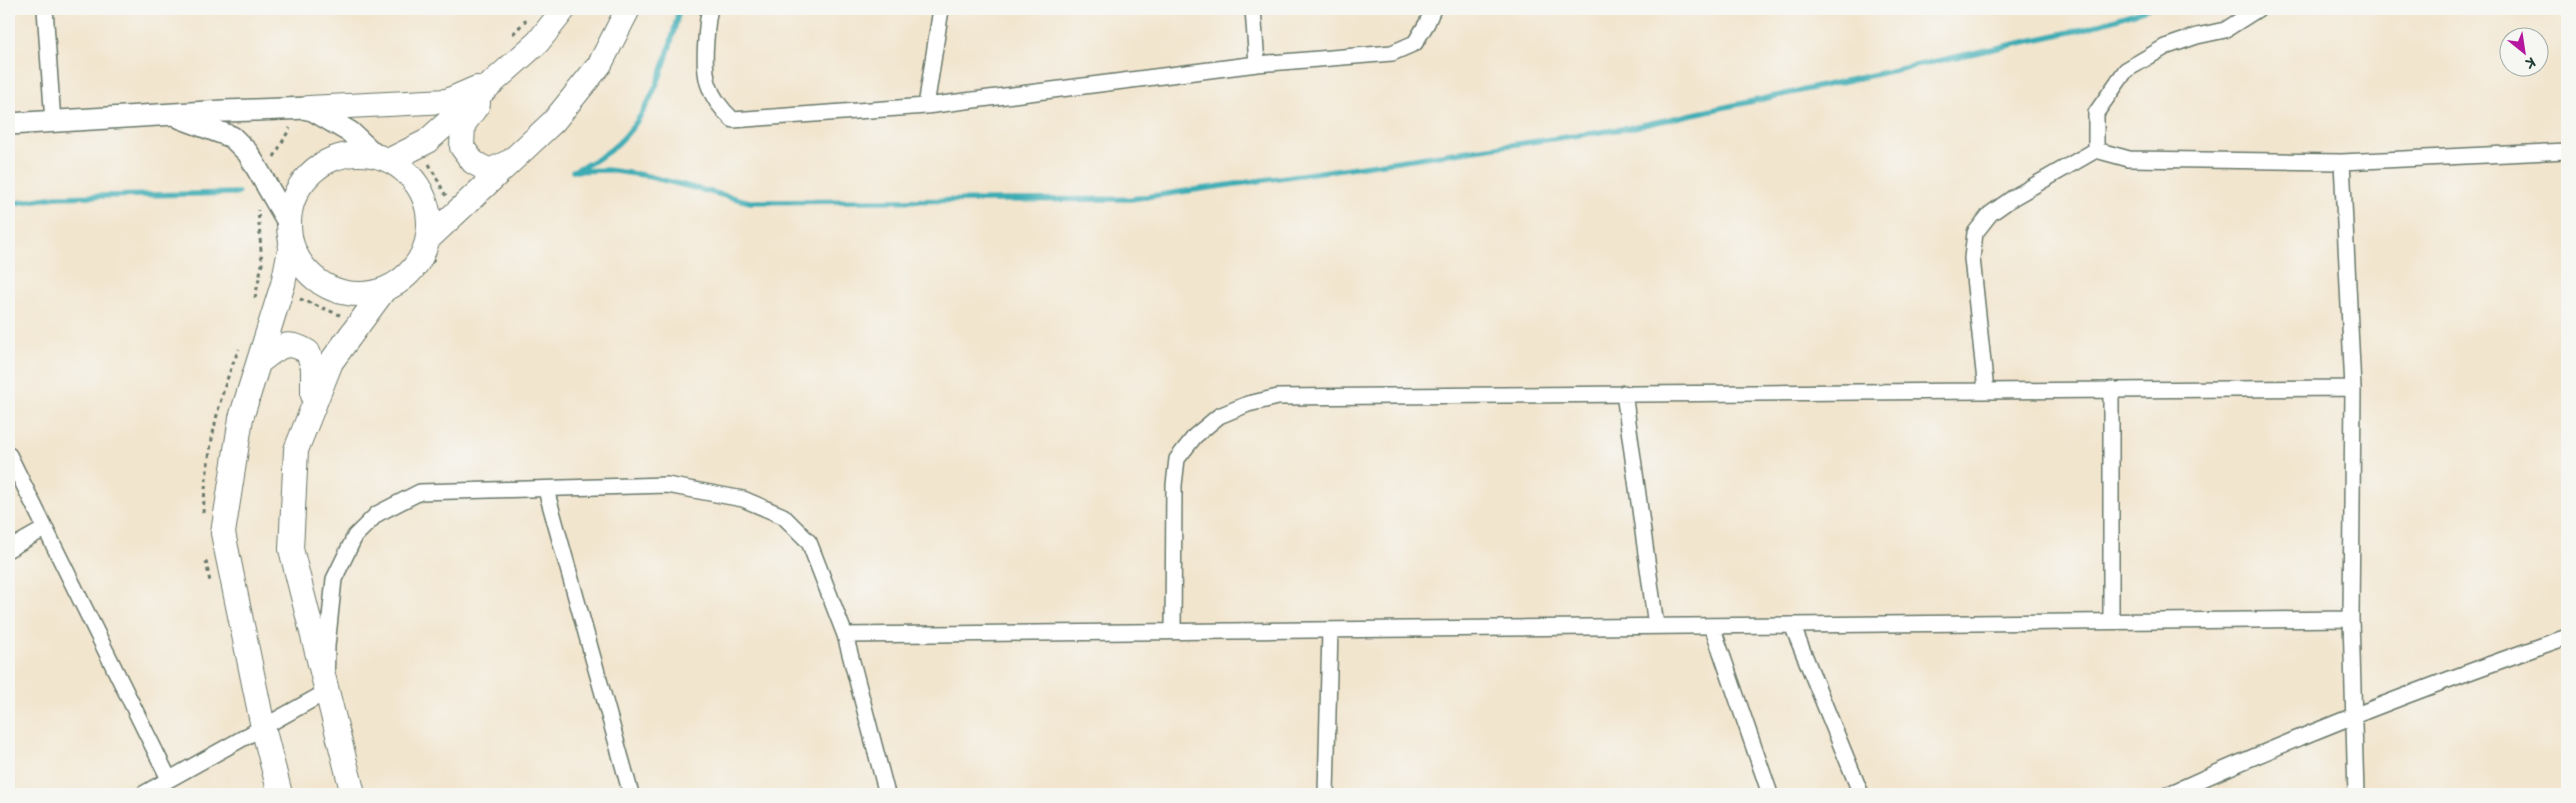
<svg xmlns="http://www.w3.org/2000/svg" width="2576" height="803" font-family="Mali,sans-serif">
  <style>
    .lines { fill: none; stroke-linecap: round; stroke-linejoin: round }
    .stream { stroke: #3aacb4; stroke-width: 5.5 }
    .minor-casing { stroke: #69786a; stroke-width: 18 }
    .secondary-casing { stroke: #69786a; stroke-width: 24 }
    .primary-casing { stroke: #69786a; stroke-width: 26 }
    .path { stroke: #69786a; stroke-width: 3; stroke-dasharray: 4 4; stroke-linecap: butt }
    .minor { stroke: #fff; stroke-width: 15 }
    .secondary { stroke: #fff; stroke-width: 21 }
    .primary { stroke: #fff; stroke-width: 24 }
  </style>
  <rect width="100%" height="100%" fill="#f6f6f2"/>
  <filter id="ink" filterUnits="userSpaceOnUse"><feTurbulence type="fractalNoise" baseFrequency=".02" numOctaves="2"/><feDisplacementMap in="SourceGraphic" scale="10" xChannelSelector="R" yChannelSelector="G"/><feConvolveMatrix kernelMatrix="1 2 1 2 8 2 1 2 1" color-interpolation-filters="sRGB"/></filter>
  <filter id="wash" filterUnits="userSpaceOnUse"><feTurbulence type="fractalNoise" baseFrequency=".0096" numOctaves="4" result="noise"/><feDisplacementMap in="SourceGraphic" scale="20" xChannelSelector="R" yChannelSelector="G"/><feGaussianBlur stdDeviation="1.12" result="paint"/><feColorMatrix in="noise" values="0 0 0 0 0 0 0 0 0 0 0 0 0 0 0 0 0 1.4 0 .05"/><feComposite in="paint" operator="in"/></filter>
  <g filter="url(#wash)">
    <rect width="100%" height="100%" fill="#f2e5ce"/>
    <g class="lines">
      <path class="stream" d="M575,170c9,-4 19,-8 27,-14 47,-30 66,-96 77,-147
        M573,171l34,-1 36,5 107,27 381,-3 498,-71 455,-99 63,-20
        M9,204l47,-7 182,-4"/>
    </g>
  </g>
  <g filter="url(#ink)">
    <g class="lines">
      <g class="minor-casing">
        <path id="minor" d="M45,9l8,113
          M710,9c-3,10 -3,20 -4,31 -3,35 0,55 27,80l193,-14 331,-42 135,-11 23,-10 12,-20 6,-14
          M1253,9l4,55
          M2258,9l-33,21 -28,6 -32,11 -39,23 -30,43v37l33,9 213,3 11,226 -2,231 5,175
          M926,106l15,-97
          M2342,162l225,-11
          M1986,391l-14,-133 3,-25 15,-19 24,-17 82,-47
          M1624,393l32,233
          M9,455l160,324
          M546,490l85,304
          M9,549l35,-20
          M2111,621v-232
          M1792,625l69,169
          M1712,626l58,168
          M1173,632l1,-147 3,-26 18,-23 24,-20 29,-12 30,-7 1075,-9
          M845,635l1506,-16
          M143,794l183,-102 1,-46 7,-67 21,-43 22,-22 43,-22 247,-7 76,14 40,17 26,26 36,93 42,159
          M1326,794l4,-164
          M2169,794c130,-59 263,-110 398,-157"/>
      </g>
      <g class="secondary-casing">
        <path id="secondary" d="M181,118l51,19 16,16 40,69
          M9,124l215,-13 85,-3 41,24 27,25"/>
      </g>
      <g class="primary-casing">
        <path id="primary" d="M478,104l-15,21 -1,22 11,15 16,9 20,-9
          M309,108l138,-7 30,-13
          M289 224a70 70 0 1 1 140 0a70 70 0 1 1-140 0Z
          M390,160l36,-18 112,-100 26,-33
          M428,239l126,-118 46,-57 28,-55
          M259,362c19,-14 26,-24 49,-10l5,15v28
          M280,794l-17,-67 -40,-194 18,-115 42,-134 8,-39
          M353,794l-62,-245 5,-99 35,-88 53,-72"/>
      </g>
      <path class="path" d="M513,34l13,-14
        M274,157l16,-29
        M429,164l17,32
        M403,291l33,-33
        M255,298l7,-34 -4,-54
        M300,299l40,16
        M203,513c4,-56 13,-113 36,-164
        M206,561l4,21"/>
      <use href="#minor" class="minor"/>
      <use href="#secondary" class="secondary"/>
      <use href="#primary" class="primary"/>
    </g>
  </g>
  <rect width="2576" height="803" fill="none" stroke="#f6f6f2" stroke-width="30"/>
  <g transform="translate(2524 52) rotate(150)"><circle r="24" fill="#f6f6f2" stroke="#a0aca6"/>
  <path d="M0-4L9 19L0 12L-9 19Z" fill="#b5179e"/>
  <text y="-8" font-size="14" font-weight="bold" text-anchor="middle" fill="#1f3d34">K</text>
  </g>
</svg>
